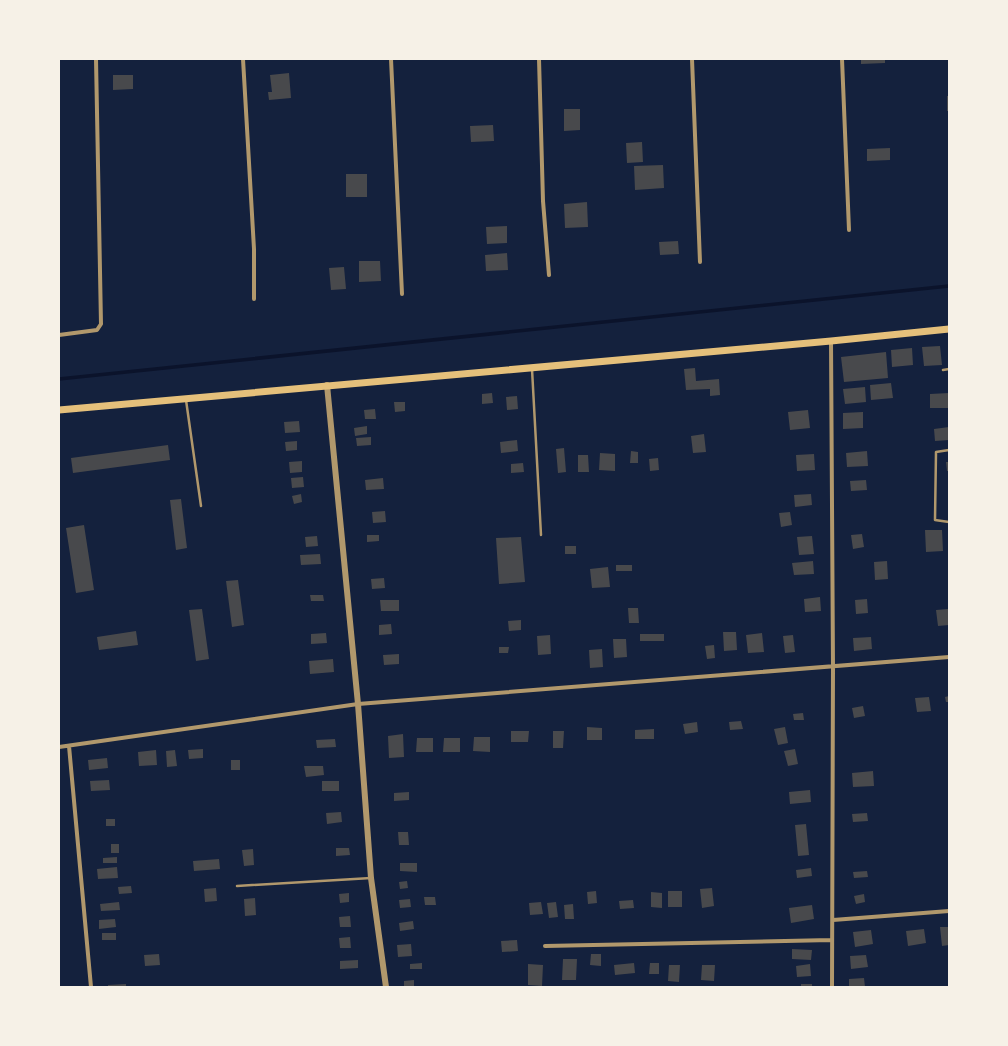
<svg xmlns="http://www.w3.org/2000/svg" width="1008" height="1046" font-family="'Alegreya Sans',sans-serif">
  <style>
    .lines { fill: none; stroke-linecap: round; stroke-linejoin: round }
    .stream { stroke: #0b132b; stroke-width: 3.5 }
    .building { fill: #48494c }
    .service { stroke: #b1986c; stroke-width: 2.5 }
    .minor { stroke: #b1986c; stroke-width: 4 }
    .tertiary { stroke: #b1986c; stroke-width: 6 }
    .secondary { stroke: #e5c07b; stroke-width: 7 }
  </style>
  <rect width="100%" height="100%" fill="#14213d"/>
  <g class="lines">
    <path class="stream" d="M59,379l890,-93"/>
  </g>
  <path class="building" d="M861,59h24v4l-24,1z
    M289,73l2,25 -22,2 -1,-8h4l-2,-17z
    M113,75h20v14l-20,1z
    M947,96h2v15h-2z
    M564,109h16v21l-16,1z
    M493,125l1,16 -23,1 -1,-16z
    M642,142l1,20 -16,1 -1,-20z
    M890,148v12l-23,1v-12z
    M663,165l1,23 -29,2 -1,-24z
    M346,174h21v23h-21z
    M587,202l1,25 -23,1 -1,-24z
    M507,226v17l-20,1 -1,-17z
    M678,241l1,13 -19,1 -1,-13z
    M507,253l1,17 -22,1 -1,-16z
    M359,261h21l1,20 -22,1z
    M344,267l2,22 -15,1 -2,-22z
    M940,346l2,19 -18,1 -2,-19z
    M912,348l1,17 -21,2 -1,-17z
    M886,352l2,26 -44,4 -3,-25z
    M695,368l1,13 23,-2 1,16 -10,1v-7l-24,1 -2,-21z
    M891,383l2,15 -22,2 -1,-15z
    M865,387l1,15 -21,2 -2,-15z
    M492,393l1,10 -11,1v-10z
    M949,393v15h-19v-14z
    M517,396l1,13 -11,1 -1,-13z
    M394,402h11v9l-10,1z
    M375,409l1,10h-11l-1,-9z
    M808,410l2,18 -20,2 -2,-18z
    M863,412v16l-20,1v-16z
    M299,421l1,11 -15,1 -1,-11z
    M367,426v8l-12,2 -1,-8z
    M949,427v13l-14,1 -1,-12z
    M704,434l2,18 -13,1 -2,-17z
    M371,437v8l-14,1 -1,-8z
    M517,440l1,11 -17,2 -1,-11z
    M297,441v9l-11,1 -1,-9z
    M168,445l2,15 -97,13 -2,-15z
    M564,448l2,24 -8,1 -2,-24z
    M631,451l7,1v11h-8z
    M867,451l1,15 -21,1 -1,-14z
    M600,453l15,1v17l-16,-1z
    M814,454l1,16 -18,1 -1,-16z
    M578,455h10l1,17h-11z
    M658,458l1,12 -9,1 -1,-12z
    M302,461v11l-12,1 -1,-11z
    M946,462h3v9h-2z
    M523,463l1,9 -13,1v-9z
    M303,477l1,10 -12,1 -1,-10z
    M383,478l1,11 -18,1 -1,-10z
    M866,480l1,10 -16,1 -1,-10z
    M301,494l1,8 -8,2 -2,-8z
    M811,494l1,11 -17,2 -1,-12z
    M181,499l6,49 -11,2 -6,-50z
    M385,511l1,11 -13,1 -1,-11z
    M790,512l2,13 -11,2 -2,-14z
    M84,525l10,65 -18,3 -10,-65z
    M925,530h17l1,21 -17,1z
    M862,534l2,13 -11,2 -2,-14z
    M367,535h12v6l-12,1z
    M317,536l1,10 -12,1 -1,-10z
    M812,536l2,18 -15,1 -2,-18z
    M521,537l4,45 -26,2 -3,-46z
    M565,546h11v8h-11z
    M320,554l1,10 -20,1 -1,-10z
    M813,561l1,13 -20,1 -2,-12z
    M887,561l1,18 -13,1 -1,-18z
    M616,565h16v6h-16z
    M608,567l2,20 -18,1 -2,-19z
    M384,578l1,10 -13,1 -1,-10z
    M238,580l6,45 -12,2 -6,-46z
    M310,595h13l1,6h-13z
    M820,597l1,14 -16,1 -1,-13z
    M867,599l1,14 -12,1 -1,-14z
    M380,600h19v11h-18z
    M628,608h10l1,15h-10z
    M202,609l7,50 -13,2 -7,-51z
    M948,609l1,16 -11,1 -2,-16z
    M521,620v10l-12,1 -1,-10z
    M391,624l1,10 -13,1v-10z
    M136,631l2,14 -39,5 -2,-13z
    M723,632h13l1,18 -13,1z
    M326,633l1,10 -16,1v-10z
    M762,633l2,19 -16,1 -2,-18z
    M640,634h24v7h-24z
    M550,635l1,19 -13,1 -1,-19z
    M793,635l2,17 -10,1 -2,-17z
    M871,637l1,12 -18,2 -1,-13z
    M613,639h13l1,18 -13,1z
    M714,645l1,13 -8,1 -2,-13z
    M499,647h10l-1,6h-9z
    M602,649l1,18 -13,1 -1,-18z
    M399,654v10l-15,1 -1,-10z
    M333,659l1,13 -24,2 -1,-13z
    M949,696v6h-3l-1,-5z
    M929,697l2,14 -14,1 -2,-14z
    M863,706l2,10 -11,2 -2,-10z
    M803,713l1,7h-10l-1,-6z
    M741,721l2,8 -13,1 -1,-8z
    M697,722l1,10 -13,2 -2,-10z
    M587,727l15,1v12h-15z
    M785,727l3,16 -10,2 -4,-16z
    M654,729v10h-19v-9z
    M511,731h18l-1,11h-17z
    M553,731h11l-1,17h-10z
    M403,734l1,23 -15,1 -1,-22z
    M474,737h16v15l-17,-1z
    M417,738h16v14h-17z
    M444,738h16v14h-17z
    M335,739l1,8 -19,1 -1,-8z
    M203,749v9l-14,1 -1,-9z
    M795,749l3,15 -10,2 -4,-15z
    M156,750l1,15 -18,1 -1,-14z
    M175,750l2,16 -10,1 -1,-16z
    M107,758l1,10 -19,2 -1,-10z
    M231,760h9v10h-9z
    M304,766h19l1,9 -18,2z
    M873,771l1,15 -21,1 -1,-14z
    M109,780l1,10 -19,1 -1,-10z
    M322,781h17v10h-17z
    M810,790l1,12 -21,2 -1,-12z
    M409,792v8l-15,1v-8z
    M341,812l1,10 -15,2 -1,-11z
    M867,813l1,8 -15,1 -1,-8z
    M106,819h9v7h-9z
    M806,824l3,31 -11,1 -3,-31z
    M398,832h10l1,13h-10z
    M111,844h8v9h-8z
    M336,848h13l1,7 -14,1z
    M253,849l1,16 -10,1 -2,-16z
    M117,857v6h-14v-5z
    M219,859l1,10 -26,2 -1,-10z
    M400,863h17v9l-17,-1z
    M117,867l1,11 -20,1 -1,-10z
    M811,868l1,8 -15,2 -1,-8z
    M867,871l1,6 -14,1 -1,-6z
    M407,881l1,7 -8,1 -1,-7z
    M131,886l1,7 -13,1 -1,-7z
    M216,888l1,13 -12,1 -1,-13z
    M712,888l2,18 -12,2 -2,-19z
    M596,891l1,12 -9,1 -1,-12z
    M668,891h14v16h-14z
    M651,892l11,1v15l-11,-1z
    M349,893v9l-9,1 -1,-9z
    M864,894l1,8 -9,2 -2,-8z
    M424,897h11l1,8h-11z
    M255,898l1,17 -11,1 -1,-17z
    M410,899l1,8 -11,1 -1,-8z
    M633,900l1,8 -14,1 -1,-8z
    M119,902l1,8 -19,1 -1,-7z
    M541,902l2,12 -13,1 -1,-12z
    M556,902l2,15 -9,1 -2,-15z
    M573,904l1,15h-9l-1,-14z
    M812,905l2,14 -23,4 -2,-15z
    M350,916l1,11h-11l-1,-10z
    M115,919l1,8 -17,2v-9z
    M413,921l1,8 -14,2 -1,-8z
    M940,927h9v18l-7,1z
    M924,929l2,14 -18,3 -2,-15z
    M871,930l2,14 -18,3 -2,-15z
    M102,933h14v7h-14z
    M350,937l1,11h-11l-1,-10z
    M517,940l1,11 -16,1 -1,-11z
    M411,944l1,12 -14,1 -1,-12z
    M792,949l20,1 -1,10 -19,-1z
    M159,954l1,11 -15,1 -1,-11z
    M591,954h10v12l-11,-1z
    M866,955l2,12 -17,2 -1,-13z
    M563,959h14l-1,21h-14z
    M358,960v8l-18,1v-8z
    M422,963v6h-12v-5z
    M634,963l1,10 -20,2 -1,-10z
    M650,963h9v11h-10z
    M528,964l15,1 -1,21 -14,-1z
    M810,964l1,12 -14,1 -1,-11z
    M669,965h11l-1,17 -11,-1z
    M702,965h13l-1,16 -13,-1z
    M864,978l1,9h-16v-8z
    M414,980v7h-10v-6z
    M126,984v3h-18v-2z
    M801,984h11v3h-11z"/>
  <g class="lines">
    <path class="service" d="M532,369l9,166
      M943,370l6,-1
      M186,400l15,106
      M949,450l-13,2 -1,68 14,2
      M237,886l134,-8"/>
    <path class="minor" d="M243,59l11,190v50
      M391,59l11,235
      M539,59l4,142 6,74
      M692,59l8,203
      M842,59l7,171
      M59,335l38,-5 4,-6 -5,-265
      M831,341l2,326 -1,320
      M69,746l22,241
      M59,747l299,-43 591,-47
      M833,920l116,-9
      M545,946l286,-6"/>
    <path class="tertiary" d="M327,385l31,319 13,174 15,109"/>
    <path class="secondary" d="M59,410l772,-69 118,-12"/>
  </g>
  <rect width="1008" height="1046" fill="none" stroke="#f6f1e7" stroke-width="120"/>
</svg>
